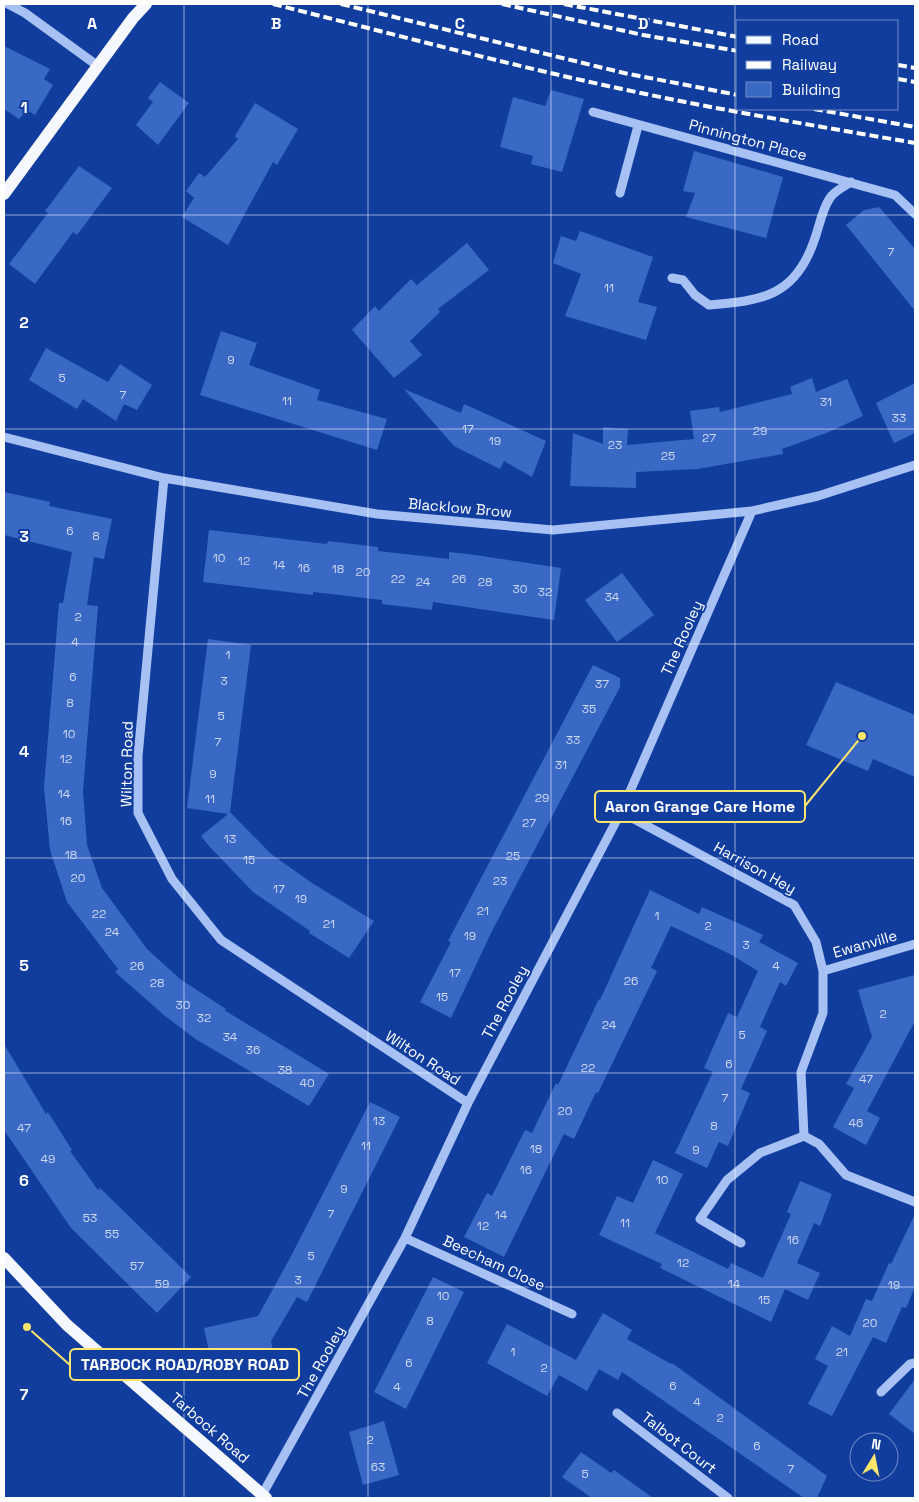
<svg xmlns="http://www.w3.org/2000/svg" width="919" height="1502" font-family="'Space Grotesk',sans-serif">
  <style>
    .building { fill: #3a68c5 }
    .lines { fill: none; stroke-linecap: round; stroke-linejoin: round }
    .minor { stroke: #a7c1f5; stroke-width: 9 }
    .major { stroke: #f5f8ff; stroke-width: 12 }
    .rail { stroke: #fff; stroke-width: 4; stroke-dasharray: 9 4; stroke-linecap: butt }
    .grid { fill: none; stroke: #fff; stroke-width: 1; stroke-opacity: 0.55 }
    .labels { text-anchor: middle; stroke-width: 4; stroke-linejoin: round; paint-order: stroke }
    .number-label { font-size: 12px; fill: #ced9f0 }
    .street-label { font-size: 15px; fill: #fff; stroke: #113e9e }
    .grid-label { font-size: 16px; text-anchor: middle; font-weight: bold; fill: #fff; stroke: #113e9e; stroke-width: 4; stroke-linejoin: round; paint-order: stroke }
    .leader { fill: none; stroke: #ffe56b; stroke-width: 2 }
    .callout-dot { fill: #ffe56b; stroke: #113e9e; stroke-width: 2 }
    .callout { fill: #113e9e; stroke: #ffe56b; stroke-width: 2 }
    .callout-label { font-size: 16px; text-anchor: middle; font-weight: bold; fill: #fff }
  </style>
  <rect width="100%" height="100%" fill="#113e9e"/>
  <path class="building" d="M4,46l46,23 -6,10 9,6 -18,30 -8,-5 -8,9 -15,-10z
    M160,82l29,21 -31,42 -22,-20 17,-23 -5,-4z
    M551,90l33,9 -22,73 -31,-8 2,-8 -33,-9 13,-50 32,9z
    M255,103l43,26 -21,36 -4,-3 -45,83 -46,-28 12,-19 -8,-7 13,-18 6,4 33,-38 -3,-3z
    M694,151l89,26 -17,61 -80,-21 9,-24 -12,-2z
    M79,166l33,22 -35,47 -4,-3 -38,52 -26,-20 39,-51 -3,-2z
    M879,207l36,42v62l-69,-86 18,-15z
    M580,231l73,26 -15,45 19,5 -11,33 -81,-24 16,-42 -28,-11 8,-27 15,5z
    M467,243l22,27 -51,39 2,3 -30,29 12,14 -28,23 -42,-48 23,-24 4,5 32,-32 6,6z
    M221,331l36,12 -8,22 71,25 -3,10 70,19 -10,31 -177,-55z
    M46,348l62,34 12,-18 32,21 -15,25 -13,-6 -8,17 -33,-22 -6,10 -48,-29z
    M812,378l4,14 31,-13 16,37 -34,16 -47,17 1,5 -85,15 -62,3v16l-66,-2 3,-53 30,11v-17l25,2 -1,16 67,-6 -4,-28 29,-4 1,5 72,-18 -2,-7z
    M915,383v50l-21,10 -18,-40z
    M404,389l57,24 3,-9 82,37 -14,36 -28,-16 -4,8 -46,-23z
    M4,492l46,10 -1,4 63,13 -8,40 -10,-2 -7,48 11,1 -15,185 4,54 15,43 45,61 33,30 46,30 -2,1 105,64 -20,32 -112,-66 -32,-24 -50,-44 3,-3 -51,-67 -17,-52 -6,-63 15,-184h4l9,-51 -68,-17z
    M209,530l118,14 1,-3 50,6v4l71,8v-7l26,3 86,13 -7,52 -121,-18 -1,8 -50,-6v-4l-34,-4 -35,-4v3l-110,-13z
    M622,573l32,42 -37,27 -32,-42z
    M208,639l43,6 -21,167 41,42 41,29 62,38 -25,37 -40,-25 1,-2 -57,-39 -44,-46 -8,-10 27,-22 -41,-6z
    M593,665l27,13v9l-128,244 -41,87 -31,-16 31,-60 -3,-1z
    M836,682l79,33v62l-42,-18 -5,12 -62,-26z
    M650,890l49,24 3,-7 49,22 12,6 -4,7 39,21 -12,23 -6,-4 -20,45 7,4 -26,58 9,4 -22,53 -9,-4 -12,26 -32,-15 38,-81 -9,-4 24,-55 9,4 21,-46 -28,-17 -59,-28 -20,42 6,3 -59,122 -2,-1 -22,47 -10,-5 -60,123 -40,-20 23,-44 5,3 33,-66 7,3 24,-50 2,2 41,-86 1,1z
    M915,975v46l-48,90 13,7 -14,27 -33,-18 21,-39 -8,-4 26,-47 -14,-47z
    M4,1044l42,70 2,-2 24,38 -2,1 28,39 2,-2 91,89 -34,36 -86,-85 -67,-98z
    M370,1102l30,15 -93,185 -10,-5 -26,44 4,21 -61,13 -10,-47 54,-12 31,-56z
    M653,1160l30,14 -28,59 73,36 3,-6 32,15 28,-64 -4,-2 13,-31 32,13 -12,32 -6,-3 -17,40 23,10 -12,27 -23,-11 -14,33 -111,-54 2,-4 -63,-29 18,-39 16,7z
    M915,1214v73l-9,21 -4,-1 -16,36 -13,-6 -41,79 -24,-12 20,-38 -13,-7 17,-33 18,10 16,-37 6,2 17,-38 2,1z
    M433,1277l31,15 -58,117 -32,-17z
    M603,1313l29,17 -5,9 44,25 1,-1 155,113 -10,22h-13l-182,-126 -4,8 -19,-11 -12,22 -28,-16 -12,21 -60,-33 20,-39 69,36z
    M915,1379v55l-26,-20z
    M384,1421l15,54 -36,10 -14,-53z
    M581,1452l30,21 3,-3 39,28h-61l-30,-21z"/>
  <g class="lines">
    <path class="minor" d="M8,4l17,9 73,53
      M593,112l302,83 20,19
      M620,193l18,-67
      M672,278l11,2 12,15 14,10c53,-4 86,-9 105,-64 5,-13 8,-32 16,-43 4,-7 15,-12 21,-16
      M4,437l160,41 213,36 176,16 199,-19 66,-15 97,-31
      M164,478l-26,278v57l34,66 49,61 247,163
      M621,812l173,93 22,37 7,29v42l-22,59 3,64 15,8 27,31 69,27
      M823,971l92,-27
      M405,1238l167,76
      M741,1243l-41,-24 27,-39 33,-27 44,-17
      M881,1392l29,-28 5,-1
      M617,1413l111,85
      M262,1495l143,-257 63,-135 153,-291 131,-301"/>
    <path class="major" d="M4,194l129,-176 13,-14
      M4,1258l63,67 199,173"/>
    <path class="rail" d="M273,4c116,29 232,60 349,85 97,21 195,37 293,54
      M341,4l283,69 114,22
      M502,4l141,31 95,16
      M564,4l174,33
      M898,65l17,3
      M898,79l17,3
      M814,109l101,18"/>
  </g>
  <path class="grid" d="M184,4v1494M368,4v1494M551,4v1494M735,4v1494M4,215h911M4,429h911M4,644h911M4,858h911M4,1073h911M4,1287h911"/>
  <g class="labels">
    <g class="number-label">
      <text x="891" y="256">7</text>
      <text x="609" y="292">11</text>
      <text x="231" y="364">9</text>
      <text x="62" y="382">5</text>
      <text x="123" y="399">7</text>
      <text x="287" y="405">11</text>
      <text x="826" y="406">31</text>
      <text x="899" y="422">33</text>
      <text x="468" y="433">17</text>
      <text x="760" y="435">29</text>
      <text x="709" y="442">27</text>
      <text x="495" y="445">19</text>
      <text x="615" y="449">23</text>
      <text x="668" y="460">25</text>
      <text x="70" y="535">6</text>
      <text x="96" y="540">8</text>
      <text x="219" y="562">10</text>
      <text x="244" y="565">12</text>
      <text x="279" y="569">14</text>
      <text x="304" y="572">16</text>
      <text x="338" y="573">18</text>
      <text x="363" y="576">20</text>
      <text x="398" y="583">22</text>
      <text x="459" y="583">26</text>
      <text x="423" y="586">24</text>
      <text x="485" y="586">28</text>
      <text x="520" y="593">30</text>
      <text x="545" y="596">32</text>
      <text x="612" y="601">34</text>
      <text x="78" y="621">2</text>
      <text x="75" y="646">4</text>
      <text x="228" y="659">1</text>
      <text x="73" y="681">6</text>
      <text x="224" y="685">3</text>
      <text x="602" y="688">37</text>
      <text x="70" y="707">8</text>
      <text x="589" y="713">35</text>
      <text x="221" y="720">5</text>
      <text x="69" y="738">10</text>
      <text x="573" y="744">33</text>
      <text x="218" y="746">7</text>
      <text x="66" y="763">12</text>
      <text x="561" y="769">31</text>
      <text x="213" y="778">9</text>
      <text x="64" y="798">14</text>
      <text x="542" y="802">29</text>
      <text x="210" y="803">11</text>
      <text x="66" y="825">16</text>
      <text x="529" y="827">27</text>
      <text x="230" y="843">13</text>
      <text x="71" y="859">18</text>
      <text x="513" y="860">25</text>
      <text x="249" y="864">15</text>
      <text x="78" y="882">20</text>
      <text x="500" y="885">23</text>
      <text x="279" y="893">17</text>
      <text x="301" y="903">19</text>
      <text x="483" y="915">21</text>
      <text x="99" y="918">22</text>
      <text x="657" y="920">1</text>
      <text x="329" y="928">21</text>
      <text x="708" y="930">2</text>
      <text x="112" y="936">24</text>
      <text x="470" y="940">19</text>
      <text x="746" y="949">3</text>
      <text x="137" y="970">26</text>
      <text x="776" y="970">4</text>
      <text x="455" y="977">17</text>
      <text x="631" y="985">26</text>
      <text x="157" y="987">28</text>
      <text x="442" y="1001">15</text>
      <text x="183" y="1009">30</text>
      <text x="883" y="1018">2</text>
      <text x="204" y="1022">32</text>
      <text x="609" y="1029">24</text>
      <text x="742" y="1039">5</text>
      <text x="230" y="1041">34</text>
      <text x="253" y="1054">36</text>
      <text x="729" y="1068">6</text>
      <text x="588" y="1072">22</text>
      <text x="285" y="1074">38</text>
      <text x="866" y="1083">47</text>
      <text x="307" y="1087">40</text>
      <text x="725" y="1102">7</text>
      <text x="565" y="1115">20</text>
      <text x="379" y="1125">13</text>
      <text x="856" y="1127">46</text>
      <text x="714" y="1130">8</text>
      <text x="24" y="1132">47</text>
      <text x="366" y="1150">11</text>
      <text x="536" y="1153">18</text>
      <text x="696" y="1154">9</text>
      <text x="48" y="1163">49</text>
      <text x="526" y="1174">16</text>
      <text x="662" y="1184">10</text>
      <text x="344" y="1193">9</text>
      <text x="331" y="1218">7</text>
      <text x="501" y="1219">14</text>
      <text x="90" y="1222">53</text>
      <text x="625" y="1227">11</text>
      <text x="483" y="1230">12</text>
      <text x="112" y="1238">55</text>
      <text x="793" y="1244">16</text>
      <text x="311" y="1260">5</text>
      <text x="683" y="1267">12</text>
      <text x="137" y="1270">57</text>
      <text x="298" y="1284">3</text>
      <text x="162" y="1288">59</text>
      <text x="734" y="1288">14</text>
      <text x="894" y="1289">19</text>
      <text x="443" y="1300">10</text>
      <text x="764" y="1304">15</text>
      <text x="430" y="1325">8</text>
      <text x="870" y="1327">20</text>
      <text x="513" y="1356">1</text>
      <text x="842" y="1356">21</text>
      <text x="409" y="1367">6</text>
      <text x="544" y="1372">2</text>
      <text x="673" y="1390">6</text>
      <text x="397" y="1391">4</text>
      <text x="697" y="1406">4</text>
      <text x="720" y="1422">2</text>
      <text x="370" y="1444">2</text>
      <text x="757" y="1450">6</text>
      <text x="378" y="1471">63</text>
      <text x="791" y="1473">7</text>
      <text x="585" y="1478">5</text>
    </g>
    <g class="street-label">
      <text transform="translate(748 140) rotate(15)" y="5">Pinnington Place</text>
      <text transform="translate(460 508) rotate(5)" y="5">Blacklow Brow</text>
      <text transform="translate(682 638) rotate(-66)" y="5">The Rooley</text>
      <text transform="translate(127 764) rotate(-89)" y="5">Wilton Road</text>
      <text transform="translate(755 868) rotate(29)" y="5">Harrison Hey</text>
      <text transform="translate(865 944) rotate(-16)" y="5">Ewanville</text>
      <text transform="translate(505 1002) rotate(-62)" y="5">The Rooley</text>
      <text transform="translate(423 1058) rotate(33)" y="5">Wilton Road</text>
      <text transform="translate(494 1263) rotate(25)" y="5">Beecham Close</text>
      <text transform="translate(321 1362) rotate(-61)" y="5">The Rooley</text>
      <text transform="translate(210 1428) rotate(41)" y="5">Tarbock Road</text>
      <text transform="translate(679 1443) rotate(38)" y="5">Talbot Court</text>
    </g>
  </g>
  <g class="grid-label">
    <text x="92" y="29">A</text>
    <text x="276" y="29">B</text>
    <text x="460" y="29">C</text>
    <text x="643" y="29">D</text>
    <text x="24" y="113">1</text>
    <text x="24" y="328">2</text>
    <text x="24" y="542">3</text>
    <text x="24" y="757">4</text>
    <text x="24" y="971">5</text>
    <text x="24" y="1186">6</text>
    <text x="24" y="1400">7</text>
  </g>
  <path class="leader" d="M862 736L805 806M27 1327L70 1365"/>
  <g class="callout-dot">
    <circle cx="862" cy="736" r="5"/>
    <circle cx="27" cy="1327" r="5"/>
  </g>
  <g class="callout">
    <rect x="595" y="791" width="210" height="31" rx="5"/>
    <rect x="70" y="1349" width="229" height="31" rx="5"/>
  </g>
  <g class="callout-label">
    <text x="700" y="812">Aaron Grange Care Home</text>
    <text x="185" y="1370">TARBOCK ROAD/ROBY ROAD</text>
  </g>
  <rect width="919" height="1502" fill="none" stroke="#ffffff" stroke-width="10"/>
  <rect x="736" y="20" width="162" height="90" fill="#113e9e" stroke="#708bc5"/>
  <rect x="746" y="36" width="25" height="8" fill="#f5f8ff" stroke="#708bc5"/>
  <text x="782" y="45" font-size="15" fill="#ffffff">Road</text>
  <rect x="746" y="61" width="25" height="8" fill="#ffffff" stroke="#708bc5"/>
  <text x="782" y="70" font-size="15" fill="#ffffff">Railway</text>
  <rect x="746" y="82" width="25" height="15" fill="#3a68c5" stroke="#708bc5"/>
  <text x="782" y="95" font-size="15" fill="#ffffff">Building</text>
  <g transform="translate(874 1457) rotate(10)"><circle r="24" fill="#113e9e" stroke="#708bc5"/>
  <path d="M0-4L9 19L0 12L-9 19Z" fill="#ffe56b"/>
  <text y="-8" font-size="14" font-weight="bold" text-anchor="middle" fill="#ffffff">N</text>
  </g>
</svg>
